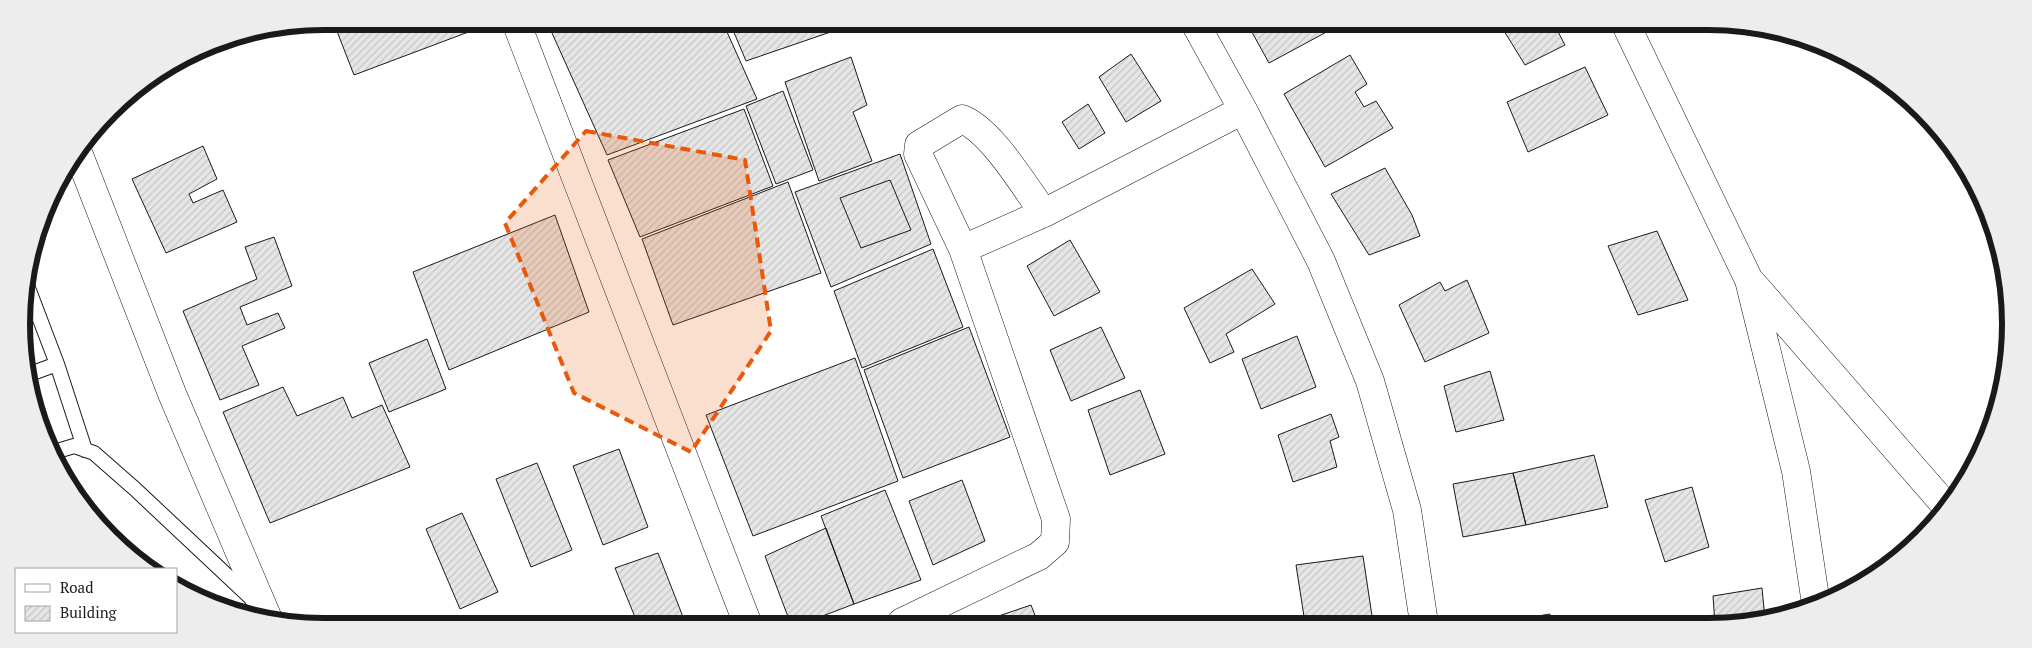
<svg xmlns="http://www.w3.org/2000/svg" width="2032" height="648" font-family="'PT Serif',serif">
  <style>
    .building { fill: url(#building-hatch); stroke: #1a1a1a }
    .lines { fill: none; stroke-linecap: round; stroke-linejoin: round }
    .lane-casing { stroke: #1a1a1a; stroke-width: 16 }
    .street-casing { stroke: #1a1a1a; stroke-width: 29 }
    .secondary-casing { stroke: #1a1a1a; stroke-width: 29 }
    .primary-casing { stroke: #1a1a1a; stroke-width: 29 }
    .lane { stroke: #fff; stroke-width: 14 }
    .street { stroke: #fff; stroke-width: 28 }
    .secondary { stroke: #fff; stroke-width: 28 }
    .primary { stroke: #fff; stroke-width: 28 }
    .marked { fill: #e8590c; fill-opacity: 0.2; stroke: #e8590c; stroke-width: 4; stroke-dasharray: 10 6; stroke-linejoin: round }
    .rim { fill: none; stroke: #1a1a1a; stroke-width: 6 }
  </style>
  <defs>
    <pattern id="building-hatch" width="6" height="6" patternUnits="userSpaceOnUse" patternTransform="scale(1.25)"><rect width="6" height="6" fill="#e6e6e6"/><path d="M-1 1l2-2M0 6l6-6M5 7l2-2" fill="none" stroke="#c5c5c5"/></pattern>
  </defs>
  <rect width="100%" height="100%" fill="#fff"/>
  <path class="building" d="M333,21l144,1 2,6 -125,47z
    M547,22l176,1 34,76 -150,56z
    M730,23h120l1,2 -105,36z
    M1248,25h82l2,4 -63,34z
    M1501,26h54l10,19 -40,20z
    M1131,54l30,47 -35,21 -27,-45z
    M1350,55l17,29 -12,8 9,15 12,-6 17,27 -68,39 -41,-73z
    M851,57l16,48 -14,7 19,49 -53,20 -34,-99z
    M1585,67l23,48 -80,37 -21,-50z
    M783,91l30,79 -37,14 -30,-78z
    M1088,104l17,29 -26,16 -17,-27z
    M744,109l29,77 -133,51 -32,-77z
    M203,146l14,33 -28,15 4,9 30,-13 14,32 -71,31 -34,-74z
    M900,154l31,90 -100,43 -36,-95z
    M1385,168l27,47 8,21 -51,19 -38,-61z
    M890,180l21,50 -50,18 -21,-50z
    M788,182l33,91 -148,52 -31,-86z
    M555,215l34,97 -140,58 -36,-98z
    M1657,231l31,69 -50,15 -30,-69z
    M274,237l18,49 -52,21 7,18 31,-12 7,15 -43,18 17,39 -39,15 -37,-89 74,-32 -12,-32z
    M1070,240l30,52 -46,24 -27,-50z
    M933,249l30,78 -101,41 -28,-77z
    M1252,269l23,35 -49,30 8,18 -24,11 -26,-55z
    M1467,280l22,53 -64,29 -26,-57 41,-23 5,9z
    M969,327l41,110 -107,41 -39,-108z
    M1101,327l24,51 -54,23 -21,-51z
    M1297,336l19,51 -55,22 -19,-50z
    M427,339l19,50 -57,23 -20,-49z
    M855,358l43,123 -145,55 -47,-121z
    M1490,371l14,49 -48,12 -12,-46z
    M283,387l14,29 46,-19 9,21 30,-13 28,62 -140,56 -47,-111z
    M1140,390l25,64 -55,21 -22,-65z
    M1331,414l8,23 -9,4 7,26 -44,15 -15,-47z
    M619,449l29,78 -45,18 -30,-79z
    M1594,455l14,52 -82,18 -13,-52z
    M537,463l35,87 -41,17 -35,-88z
    M1513,473l13,52 -63,12 -10,-53z
    M962,480l23,61 -52,24 -24,-64z
    M1692,487l17,60 -44,15 -20,-62z
    M885,490l36,90 -67,24 -33,-88z
    M462,513l36,79 -38,17 -34,-80z
    M826,528l28,76 -47,18h-17l-25,-66z
    M658,553l27,69h-48l-22,-54z
    M1363,556l9,60 -67,7 -9,-58z
    M1762,588l3,31 -17,5h-33l-2,-28z
    M1031,605l7,18 -57,-1z
    M1550,614l1,10h-62z"/>
  <g class="lines">
    <g class="lane-casing">
      <path id="lane" d="M25,280l32,84 28,86
        M30,374l27,-10
        M54,452l20,-6 20,7 41,36 117,110"/>
    </g>
    <g class="street-casing">
      <path id="street" d="M1196,25l47,85 78,151 49,120 37,129 17,113
        M1627,27l122,253 47,191 20,133
        M963,249l-45,-95 1,-9 43,-26c30,12 62,67 82,94
        M1752,283l194,223
        M902,622l137,-66 16,-14 1,-23 -93,-270 81,-36 199,-103"/>
    </g>
    <g class="secondary-casing">
      <path id="secondary" d="M516,22l231,600"/>
    </g>
    <g class="primary-casing">
      <path id="primary" d="M79,155l94,241 96,225"/>
    </g>
    <use href="#lane" class="lane"/>
    <use href="#street" class="street"/>
    <use href="#secondary" class="secondary"/>
    <use href="#primary" class="primary"/>
  </g>
  <path class="marked" d="M586,131l159,29 26,171 -80,121 -117,-59 -69,-170z"/>
  <path d="M0 0H2032V648H0ZM324 30H1708A294 294 0 0 1 2002 324V324A294 294 0 0 1 1708 618H324A294 294 0 0 1 30 324V324A294 294 0 0 1 324 30Z" fill="#ededed" fill-rule="evenodd"/>
  <path class="rim" d="M324 30H1708A294 294 0 0 1 2002 324V324A294 294 0 0 1 1708 618H324A294 294 0 0 1 30 324V324A294 294 0 0 1 324 30Z"/>
  <rect x="15" y="568" width="162" height="65" fill="#ffffff" stroke="#a3a3a3"/>
  <rect x="25" y="584" width="25" height="8" fill="#ffffff" stroke="#a3a3a3"/>
  <text x="60" y="593" font-size="15" fill="#1a1a1a">Road</text>
  <rect x="25" y="606" width="25" height="15" fill="url(#building-hatch)" stroke="#a3a3a3"/>
  <text x="60" y="618" font-size="15" fill="#1a1a1a">Building</text>
</svg>
